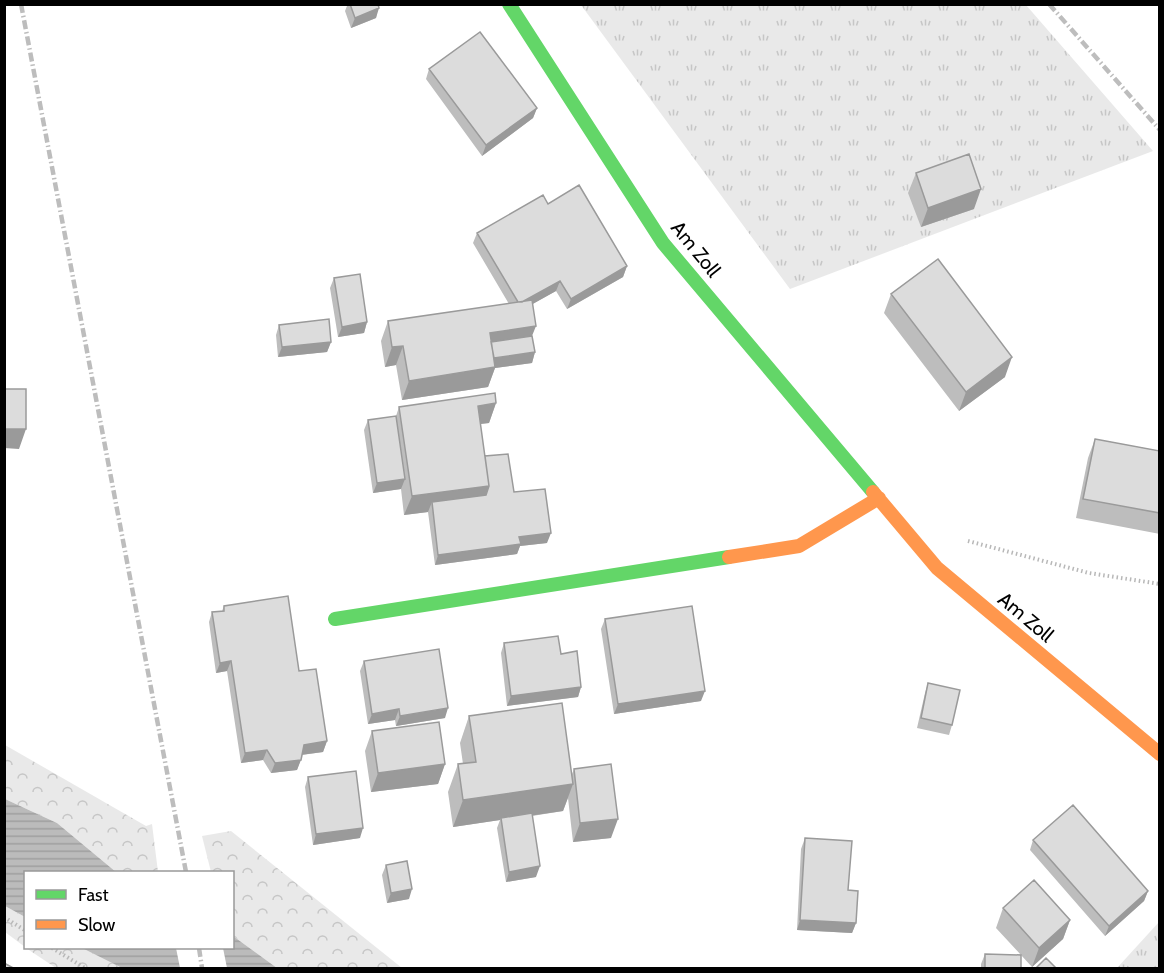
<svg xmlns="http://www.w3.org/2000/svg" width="1164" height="973" font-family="Cabin,sans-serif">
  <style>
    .grass { fill: url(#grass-tufts) }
    .forest { fill: url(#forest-crowns) }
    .water { fill: url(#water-rules) }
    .pier { fill: #fff }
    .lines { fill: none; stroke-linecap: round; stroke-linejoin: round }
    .path { stroke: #b8b8b8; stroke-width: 4; stroke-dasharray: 1.5 3; stroke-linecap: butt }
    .fast { stroke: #63d668; stroke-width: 14 }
    .slow { stroke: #ff974d; stroke-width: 14 }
    .rail { stroke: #bdbdbd; stroke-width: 4.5; stroke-dasharray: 9 3 1.5 3; stroke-linecap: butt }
    .wall { fill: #bdbdbd }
    .shaded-wall { fill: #9a9a9a }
    .building { fill: #dcdcdc; stroke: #9a9a9a; stroke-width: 1.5 }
    .labels { text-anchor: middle; stroke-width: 5; stroke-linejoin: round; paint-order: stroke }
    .street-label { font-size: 20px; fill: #000; stroke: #fff }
  </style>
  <defs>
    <pattern id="grass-tufts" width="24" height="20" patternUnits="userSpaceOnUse" patternTransform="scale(1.5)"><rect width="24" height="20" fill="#e9e9e9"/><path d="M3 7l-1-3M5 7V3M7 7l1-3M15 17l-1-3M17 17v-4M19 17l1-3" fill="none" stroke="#c6c6c6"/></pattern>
    <pattern id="forest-crowns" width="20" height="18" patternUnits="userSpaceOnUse" patternTransform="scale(1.5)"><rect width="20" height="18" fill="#e9e9e9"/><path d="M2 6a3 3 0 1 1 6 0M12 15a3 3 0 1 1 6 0" fill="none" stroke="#c6c6c6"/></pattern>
    <pattern id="water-rules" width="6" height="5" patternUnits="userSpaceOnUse" patternTransform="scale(1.5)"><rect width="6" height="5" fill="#bbb"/><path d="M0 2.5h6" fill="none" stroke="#9f9f9f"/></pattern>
  </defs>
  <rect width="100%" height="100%" fill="#fff"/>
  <path class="grass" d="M581,5h445l127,146 -363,138z
    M1159,922v46h-42z"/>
  <path class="forest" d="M5,745l141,81 6,-2 6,48h-42l-59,-49 -52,-24z
    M231,831l171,137h-125l-44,-32 -1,-64h-21l-9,-36z
    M5,906l20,11v30l-20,-15z
    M26,948h56l40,20h-66z"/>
  <path class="water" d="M5,799l52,24 59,49h-90l-1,45 -20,-11z
    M233,936l44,32h-155l-40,-20h150z"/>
  <path class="pier" d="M176,948h47l4,20h-47z"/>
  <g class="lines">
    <path class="path" d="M968,541l121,32 71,11
      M4,917l22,14
      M52,948l33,20"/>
    <path class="fast" d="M509,4l154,239 210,249
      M335,619l394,-62"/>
    <path class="slow" d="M873,492l64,76 223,186
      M729,557l70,-11 80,-48"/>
    <path class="rail" d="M21,4l165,868
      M1049,4l111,126
      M199,948l3,20"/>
  </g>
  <path class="wall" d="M346,4h32l-2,14 -25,10 -6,-17 2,-5z
    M429,69l108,39 -4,10 -51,38 -56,-77z
    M916,173l58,36 -53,18 -13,-34z
    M548,204l79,62 -4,11 -56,32 -11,-18 -24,13v32l3,16 -3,11 -37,5 -7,19 -86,13 -6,-35 -11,2 -4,-26 7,-20 121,-17 -36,-61 4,-10z
    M334,278l33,44 -3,11 -26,4 -8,-49z
    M891,294l114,83 -46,34 -75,-98z
    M279,325l52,17 -4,10 -49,5 -2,-22z
    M496,403l-7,20 -9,1 5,32 29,36 33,51 -27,3 -3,8 -82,11 -7,-53 -24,3 -3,-26 -28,4 -9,-63 4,-10 28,-4 3,-9z
    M1095,439l65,12v83l-84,-16 12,-60z
    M224,606l75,65 28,70 -4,11 -21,3 -5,15 -26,3 -8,-13 -22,3 -14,-92 -11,2 -7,-51 3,-10 10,-1z
    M605,619l96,82 -87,13 -13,-85z
    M504,643l57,11 20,33 -3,10 -71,9 -6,-53z
    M364,661l81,57 -49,8 -1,-6 -27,4 -8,-53z
    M928,683l24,42 -3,10 -32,-7 8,-35z
    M469,716l103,58 2,-5 37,69 -38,4 -5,-44 -5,13 -31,5 4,61 -30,5 -9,-54 3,-8 -47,7 -5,-35 10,-28h5l-3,-21z
    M372,731l73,33 -7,20 -67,8 -6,-41z
    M308,777l52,61 -47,7 -8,-58z
    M805,838l43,52 8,33 -4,10 -55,-3 4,-81z
    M1033,840l115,51 -4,10 -39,35 -75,-86z
    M386,865l23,34 -22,4 -5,-28z
    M1003,908l67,12 -7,19 -31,28 -11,-12v14h-40v-5l4,-10 36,1 -25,-27z"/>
  <path class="shaded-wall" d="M379,8l-3,10 -25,10 4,-10z
    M537,108l-4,10 -51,38 4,-11z
    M981,189l-7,20 -53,18 7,-19z
    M627,266l-4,11 -56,32 4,-10z
    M560,281l-4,10 -41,23 4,-10z
    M367,322l-3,11 -26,4 4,-10z
    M536,326l-8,20 -40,6 2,-19z
    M331,342l-4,10 -49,5 4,-10z
    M403,346l-7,19 -11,2 7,-20z
    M535,352l-3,11 -37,5 -7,19 -86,13 7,-19 80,-22z
    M1012,357l-7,20 -46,34 7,-19z
    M496,403l-7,20 -18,2 7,-19z
    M4,429h22l-7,20 -15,-1z
    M405,479l-4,10 -28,4 4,-10z
    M489,486l-7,20 -50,-4 -4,10 -24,3 8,-19z
    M551,533l-4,10 -27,3 -3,8 -82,11 3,-10 81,-18z
    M231,661l-4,10 -11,2 4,-10z
    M581,687l-3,10 -71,9 4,-10z
    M705,691l-4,10 -87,13 4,-10z
    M448,708l-3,10 -49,8 4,-10z
    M399,709l-4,11 -27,4 4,-10z
    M327,741l-4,11 -23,3 4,-10z
    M267,750l-4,10 -22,3 4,-10z
    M301,760l-4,10 -26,3 4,-10z
    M445,764l-7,20 -67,8 7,-19z
    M573,784l-10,27 -62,9v-2l-1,2 -47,7 10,-27z
    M618,819l-7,19 -38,4 7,-19z
    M363,828l-3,10 -47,7 3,-11z
    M540,866l-4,11 -30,5 3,-10z
    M412,889l-3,10 -22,4 4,-10z
    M1148,891l-4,10 -39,35 4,-10z
    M800,920l56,3 -4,10 -55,-3z
    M1070,920l-7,19 -31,28 7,-19z"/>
  <path class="building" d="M350,4h28l1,4 -24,10z
    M480,32l57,76 -51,37 -57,-76z
    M969,154l12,35 -53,19 -12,-35z
    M579,185l48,81 -56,33 -11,-18 -38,21h-4l-41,-69 66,-38 5,9z
    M938,259l74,98 -46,35 -75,-98z
    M360,274l7,48 -25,5 -8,-49z
    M532,300l4,26 -46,7 5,34 -86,14 -6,-35 -11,1 -4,-26z
    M329,319l2,23 -49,5 -3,-22z
    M532,336l3,16 -41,6 -3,-16z
    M4,389h22v40h-22z
    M495,393l1,10 -18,3 11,80 -77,10 -13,-89z
    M396,416l9,63 -28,4 -9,-63z
    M1095,439l65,12v62l-77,-14z
    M508,454l6,38 31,-3 6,44 -32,4 2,7 -83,11 -6,-53 54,-7 3,-9 -4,-30z
    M288,596l11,75 17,-2 11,72 -23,4 -3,15 -26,3 -8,-13 -22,3 -14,-92 -11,2 -8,-51 12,-1v-5z
    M692,606l13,85 -87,13 -13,-85z
    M558,636l3,18 16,-3 4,36 -70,9 -7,-53z
    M439,649l9,59 -48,8 -1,-7 -27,5 -8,-53z
    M928,683l32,7 -8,35 -31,-7z
    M562,703l11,81 -110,16 -5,-36 18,-2 -7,-46z
    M439,722l6,42 -67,9 -6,-42z
    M611,764l7,55 -38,4 -6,-54z
    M356,771l7,57 -47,6 -8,-57z
    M1073,805l75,86 -39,35 -76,-86z
    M532,813l8,53 -31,6 -8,-54z
    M805,838l47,3 -4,49 10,1 -2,32 -56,-3z
    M407,861l5,28 -21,4 -5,-28z
    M1034,880l36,40 -31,28 -36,-40z
    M985,954l36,1v14h-36z
    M1046,958l11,11h-22z
    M4,963l11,6h-11z"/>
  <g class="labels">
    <g class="street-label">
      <text transform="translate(696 249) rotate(51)" y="7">Am Zoll</text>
      <text transform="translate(1026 617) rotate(40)" y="7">Am Zoll</text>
    </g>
  </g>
  <rect width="1164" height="973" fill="none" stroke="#000000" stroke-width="12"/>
  <rect x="24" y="871" width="210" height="78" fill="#ffffff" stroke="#999999" stroke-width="1.5"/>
  <rect x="36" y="890" width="30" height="9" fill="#63d668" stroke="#999999" stroke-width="1.5"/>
  <text x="78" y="901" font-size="18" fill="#000000">Fast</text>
  <rect x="36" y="920" width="30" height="9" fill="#ff974d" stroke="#999999" stroke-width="1.5"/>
  <text x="78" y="931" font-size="18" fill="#000000">Slow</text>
</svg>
